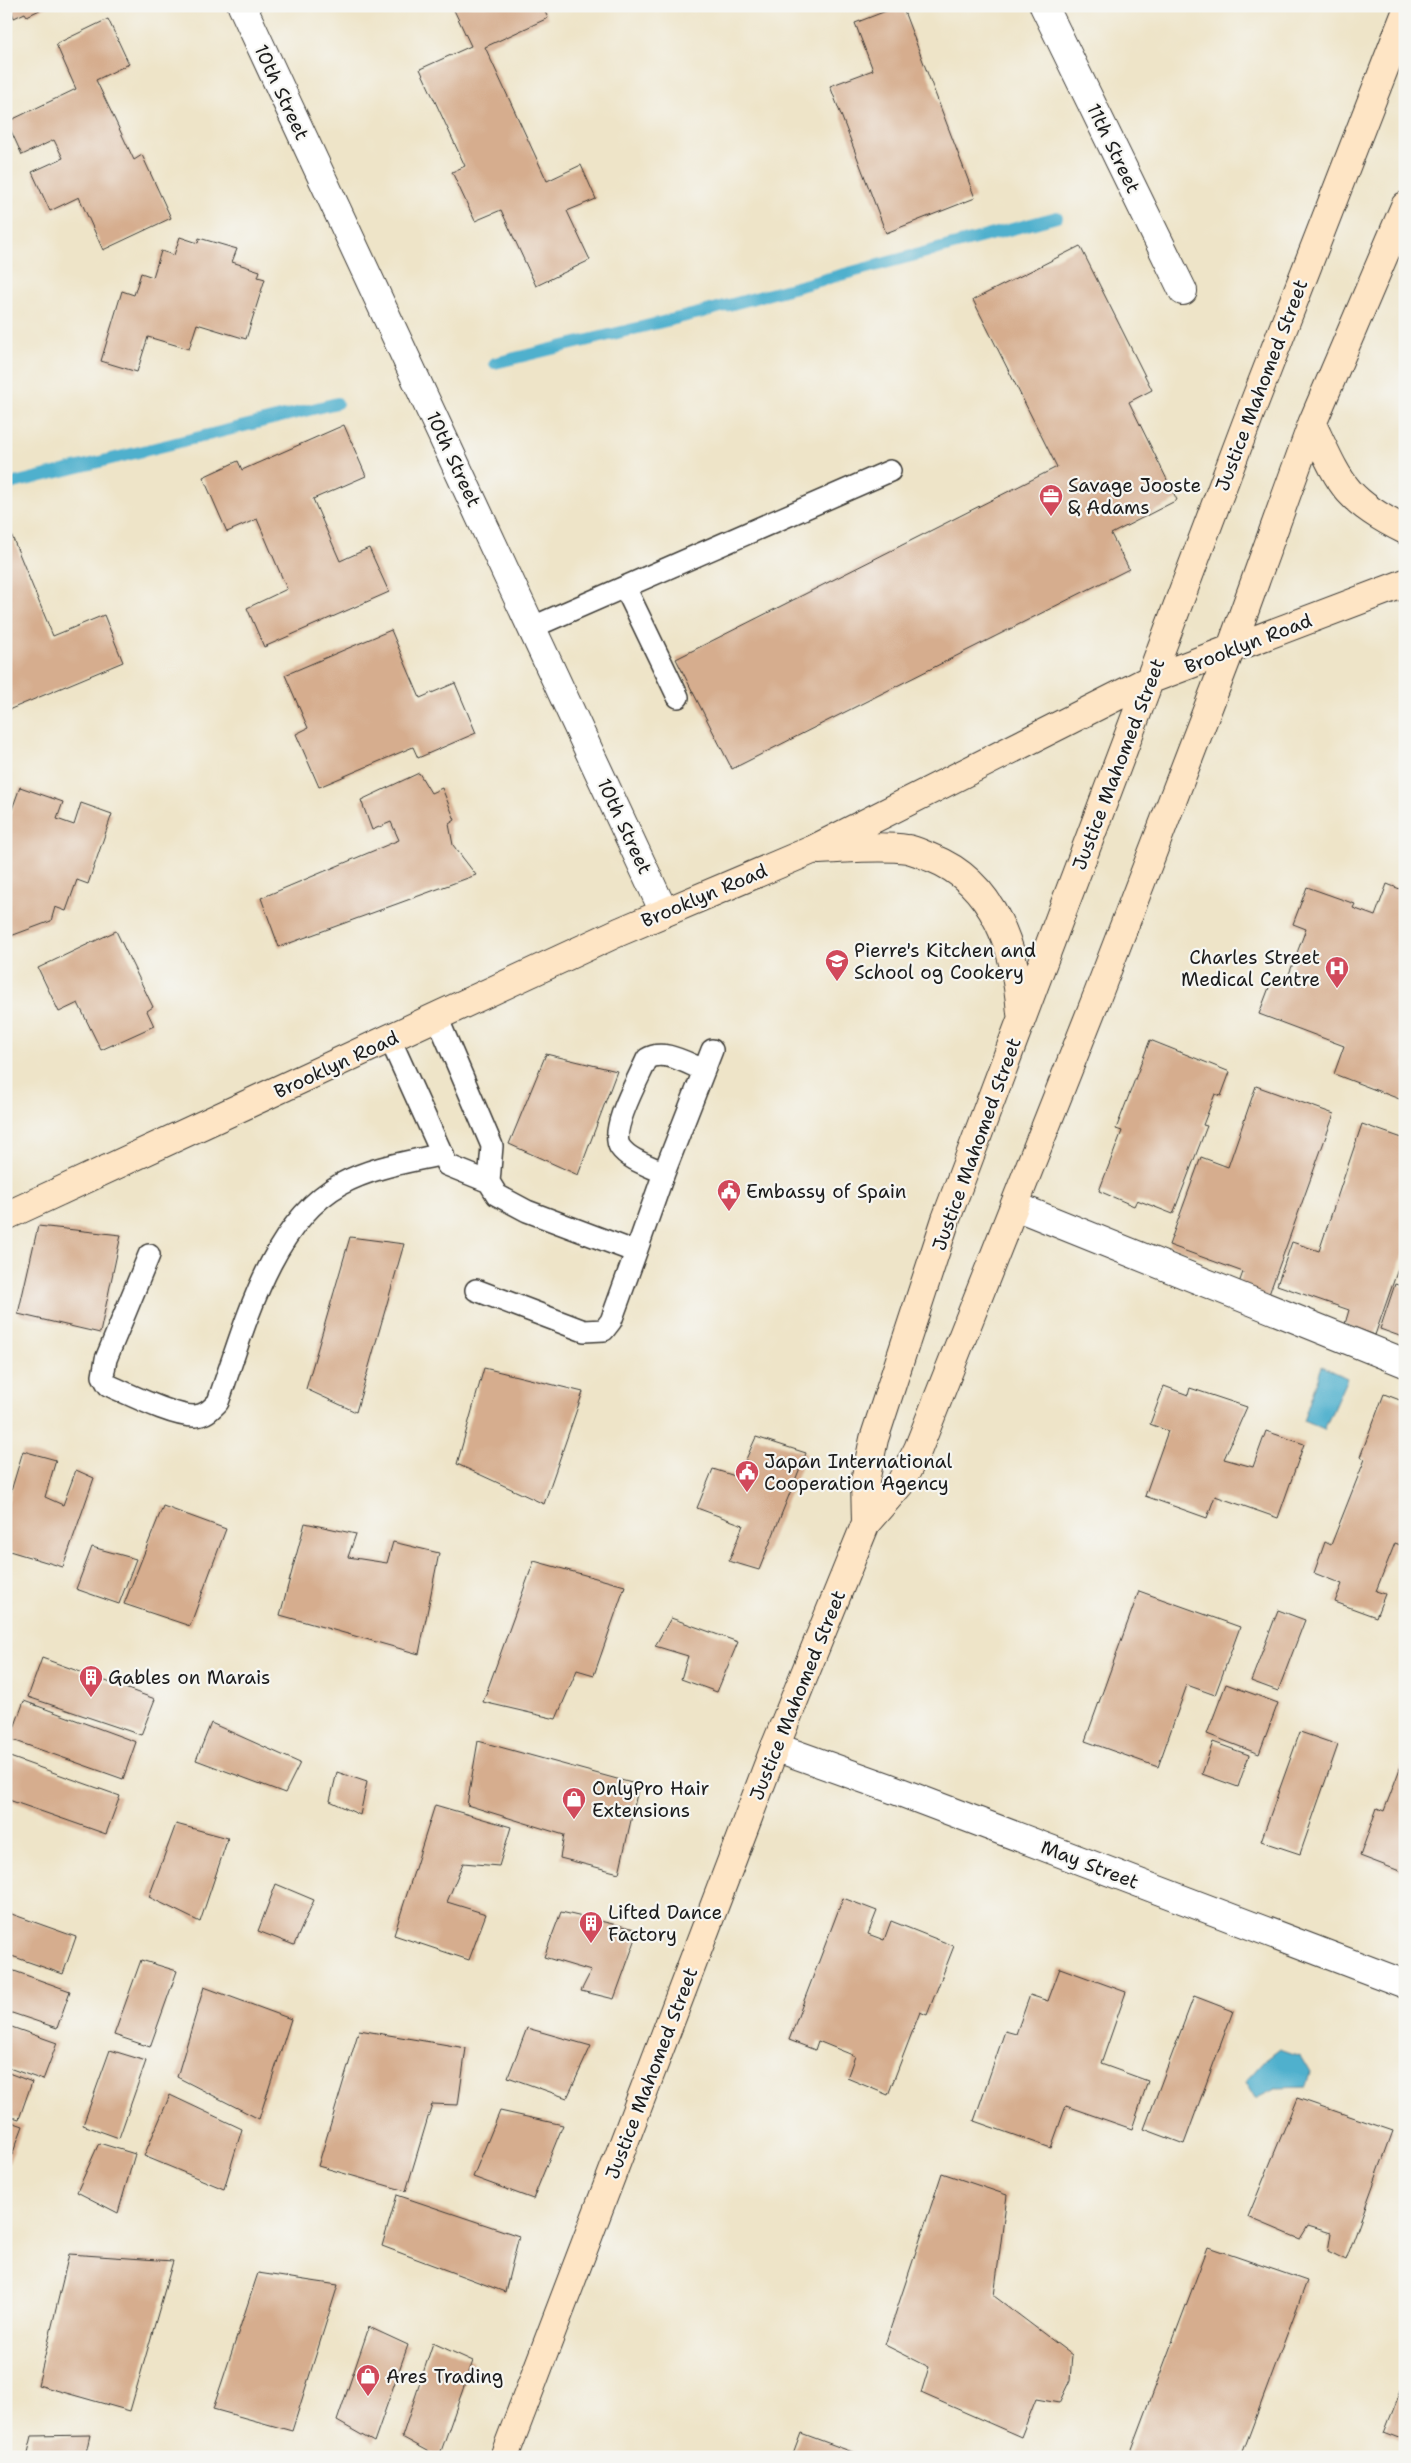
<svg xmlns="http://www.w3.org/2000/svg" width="1411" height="2463" font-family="'Shantell Sans',sans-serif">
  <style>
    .water { fill: #4fb0cd; stroke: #366674 }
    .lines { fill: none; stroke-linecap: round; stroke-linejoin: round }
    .stream { stroke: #4fb0cd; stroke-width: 12 }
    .building { fill: #d6ad8e }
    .lane-casing { stroke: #3c3a36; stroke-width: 24 }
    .street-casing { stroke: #3c3a36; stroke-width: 30 }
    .secondary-casing { stroke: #3c3a36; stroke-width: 30 }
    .lane { stroke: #fff; stroke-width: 21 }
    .street { stroke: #fff; stroke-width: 28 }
    .secondary { stroke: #fee5c5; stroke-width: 28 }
    .labels { text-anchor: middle; stroke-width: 4.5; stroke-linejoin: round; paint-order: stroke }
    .street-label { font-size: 19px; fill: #1c1c1c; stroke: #f6f6f2 }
    .poi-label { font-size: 19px; fill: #1c1c1c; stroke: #f6f6f2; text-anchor: start }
  </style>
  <rect width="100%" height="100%" fill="#f6f6f2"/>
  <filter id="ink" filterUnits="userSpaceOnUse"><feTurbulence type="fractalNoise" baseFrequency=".02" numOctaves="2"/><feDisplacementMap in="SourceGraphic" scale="10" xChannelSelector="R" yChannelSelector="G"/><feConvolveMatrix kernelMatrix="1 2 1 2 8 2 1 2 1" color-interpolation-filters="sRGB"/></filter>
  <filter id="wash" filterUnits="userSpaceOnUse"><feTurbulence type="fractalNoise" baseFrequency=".0096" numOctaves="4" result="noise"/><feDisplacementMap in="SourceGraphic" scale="20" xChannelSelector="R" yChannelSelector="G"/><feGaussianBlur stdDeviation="1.12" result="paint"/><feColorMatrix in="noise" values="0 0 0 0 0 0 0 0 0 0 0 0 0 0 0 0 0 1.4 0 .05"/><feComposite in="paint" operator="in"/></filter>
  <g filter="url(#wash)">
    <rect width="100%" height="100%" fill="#eee4c8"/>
    <path class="water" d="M1322,1366l25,12 -23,52 -21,-9z
      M1280,2049l20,7 10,17 -4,14 -29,1 -22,11 -10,-17 18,-20z"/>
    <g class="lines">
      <path class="stream" d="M495,363l204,-50 358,-96
        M6,485l331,-82"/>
    </g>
    <g id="blocks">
      <path class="building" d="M6,6h42l-21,10 -2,-3 -11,5 -3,-8 -5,2z
        M371,6h12l-10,5z
        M462,6h84l-3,2 5,10 -63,29 62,134 34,-16 15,34 -29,12 23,49 -54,26 -35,-76 -26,11 -23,-49 13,-6 -45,-97 51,-23 -17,-36z
        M899,6h3l73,192 -89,35 -56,-147 43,-16 -18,-47z
        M108,19l21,45 -33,16 38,80 8,-5 29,63 -68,32 -24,-53 -29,14 -18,-39 31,-14 -9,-18 -32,15 -15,-33 69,-33 -20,-45z
        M180,237l18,6 1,-5 38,11 -5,13 28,9 -2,6 7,2 -19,60 -49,-15 -8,25 -41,-12 -11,35 -36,-11 21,-70 12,4 7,-22 12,4 8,-26 13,4z
        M1080,246l72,144 -23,12 48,98 -66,34 18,35 -397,200 -56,-110 381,-192 -84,-167z
        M344,425l22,51 -53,23 27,62 29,-13 20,44 -125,55 -17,-39 40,-19 -30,-70 -30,13 -24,-55 35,-16 4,9z
        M9,529l44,107 51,-21 19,47 -117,49v-181z
        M391,630l29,68 35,-15 21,50 -58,25 -5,-11 -94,40 -23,-53 12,-6 -23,-53z
        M419,773l12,20 11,-5 13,32 -6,4 4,21 23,30 -197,72 -18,-49 138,-58 -8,-18 -19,8 -11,-30z
        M20,787l43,15 -6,17 17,6 7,-22 31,11 -24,70 -11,-4 -11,31 -11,-4 -4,14 -43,16 -2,-1v-110z
        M1387,884l18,7v104l-3,9 3,1v88l-3,7 -68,-26 10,-28 -85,-32 14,-37 13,5 20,-53 -13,-5 14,-37 48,17 -2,4 22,8z
        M116,931l37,76 -6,4 7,15 -53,24 -23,-47 -19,9 -21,-44z
        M1150,1040l80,32 -9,24 -6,-2 -12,31 4,1 -34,88 -36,-14 -3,6 -35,-15 23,-60 -6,-2z
        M546,1054l71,17 -39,104 -69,-31z
        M1256,1086l78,28 -66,183 -30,-11 5,-14 -74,-27 32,-88 27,10z
        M1362,1124l43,15v110l-30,86 -30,-11 4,-14 -72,-25 15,-43 27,9z
        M38,1226l83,9 -21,98 -82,-19z
        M350,1237l54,7 -48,168 -50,-23z
        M1395,1284l10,3v51l-25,-9z
        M484,1368l99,24 -39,112 -87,-40z
        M1164,1386l24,9 2,-7 57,19 -23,52 29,8 13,-36 38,13 -26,74 -63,-22 -8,22 -62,-22 23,-65 -18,-7z
        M1384,1394l21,8v141l-2,3 -8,-3 -19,48 9,3 -9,23 -41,-15 7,-18 -28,-11 11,-31 6,3 34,-86 -5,-2z
        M756,1437l50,16 -47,117 -30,-9 14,-36 -46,-17 16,-39 25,8z
        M23,1451l33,9 -11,37 18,8 13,-35 18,8 -31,89 -57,-17v-42z
        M163,1506l63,23 -36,97 -66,-22z
        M305,1523l51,11 -8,23 39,6 6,-21 46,11 -20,101 -139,-39z
        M92,1547l44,12 -17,45 -43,-15z
        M534,1561l91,25 -31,89 -17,-5 -21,49 -73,-17z
        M1139,1591l101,36 -25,68 -28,-10 -29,82 -73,-26z
        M1278,1610l27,10 -27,71 -27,-10z
        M671,1618l67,24 -21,50 -36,-13 7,-23 -33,-10z
        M42,1658l113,41 -14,36 -113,-38z
        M1226,1684l52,19 -19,51 -52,-20z
        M24,1701l112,41 -13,37 -113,-40z
        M211,1723l89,40 -15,30 -89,-33z
        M1300,1732l38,13 -38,109 -39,-13z
        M478,1741l161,44 -20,88 -59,-15 4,-23 -97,-30z
        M1213,1742l36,13 -11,32 -36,-13z
        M1405,1755v118l-45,-17 17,-48 7,3z
        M7,1756l113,40 -14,38 -100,-35z
        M337,1772l30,10 -7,33 -30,-14z
        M435,1805l76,22 -12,39 -36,-3 -16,39 39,12 -17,46 -75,-25z
        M176,1824l52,14 -28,84 -51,-25z
        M276,1884l38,16 -20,45 -36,-14z
        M843,1898l34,13 -9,23 16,6 7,-19 63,25 -27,69 -7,-3 -32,83 -41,-17 8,-22 -37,-15 -3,9 -26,-10z
        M6,1912l70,25 -13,37 -57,-20z
        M561,1912l78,18 -25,69 -33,-8 10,-20 -47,-14z
        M141,1960l36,11 -27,76 -36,-12z
        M6,1968l64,23 -13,37 -51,-17z
        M1060,1968l66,24 -25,72 47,17 -16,48 -66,-23 -15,42 -77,-27 31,-90 11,3 14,-39 18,6z
        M204,1987l87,32 -32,100 -82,-42z
        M1194,1996l39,15 -49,133 -40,-15z
        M6,2025l51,18 -14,37 -37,-13z
        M527,2028l64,18 -24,52 -59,-21z
        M359,2030l107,18 -8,57 -26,-1 -26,87 -88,-25z
        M110,2050l36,11 -27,77 -36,-13z
        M6,2072l26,10 -13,37 -13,-4z
        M170,2095l72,34 -18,60 -80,-33z
        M1297,2098l96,33 -47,129 -18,-9 3,-18 -23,-7 -8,13 -52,-22z
        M500,2111l63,14 -30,74 -60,-22z
        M6,2120l17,6 -14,37 -3,-1z
        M99,2143l36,11 -17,59 -41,-21z
        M942,2173l65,22 -13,101 78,59 -2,25 -11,23 -23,-4 -15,38 -100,-44 8,-26 -44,-22z
        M397,2195l122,41 -14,56 -123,-46z
        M1208,2247l99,34 -66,176h-112z
        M69,2254l104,7 -43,150 -92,-26z
        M258,2273l80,12 -46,146 -79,-22z
        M369,2327l39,18 -34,97 -37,-21z
        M433,2343l40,18 -34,96 -37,-20z
        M1405,2380v61l-21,-8z
        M801,2433l65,24h-74z
        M90,2435l-5,22h-58l5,-21z"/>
    </g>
  </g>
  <g filter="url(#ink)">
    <use href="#blocks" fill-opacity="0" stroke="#3c3a36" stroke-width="1"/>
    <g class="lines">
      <g class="lane-casing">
        <path id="lane" d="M625,587l53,110
          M533,627l357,-156
          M437,1017l55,129 -3,36
          M390,1039l57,126 42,17 8,13 30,16 109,41 -25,69 -7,9 -20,1 -108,-41
          M664,1173c-14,-7 -35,-13 -44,-26 -11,-18 19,-69 27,-88 16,-11 41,5 57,11
          M636,1252l28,-79 48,-123
          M149,1255l-43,104 -3,17 5,9c21,9 66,32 87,31 11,-1 16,-7 23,-14 26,-72 51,-178 123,-218 31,-17 67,-22 102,-30"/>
      </g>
      <g class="street-casing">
        <path id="street" d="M242,6l422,906
          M1044,6l139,285
          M1015,1206l390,157
          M775,1747l112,40 518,197"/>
      </g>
      <g class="secondary-casing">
        <path id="secondary" d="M1312,424c28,59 32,76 93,106
          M819,850c27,-1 62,-5 88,-1 8,1 17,6 25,9 63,25 84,93 89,155
          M6,1216l613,-284 193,-82 337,-170 256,-97
          M866,1523l-1,-42 9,-42 72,-220 305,-808 154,-396
          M504,2457l271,-710 91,-224 34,-39 18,-35 180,-455 133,-346 81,-224 93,-218"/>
      </g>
      <use href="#lane" class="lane"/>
      <use href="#street" class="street"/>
      <use href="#secondary" class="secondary"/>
    </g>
  </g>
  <defs>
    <g id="office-pin" transform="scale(1.25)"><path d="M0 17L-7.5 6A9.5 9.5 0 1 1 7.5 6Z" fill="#d1495b" stroke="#f6f6f2"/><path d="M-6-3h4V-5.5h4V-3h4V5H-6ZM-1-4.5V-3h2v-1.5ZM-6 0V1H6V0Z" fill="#fff"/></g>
    <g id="school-pin" transform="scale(1.25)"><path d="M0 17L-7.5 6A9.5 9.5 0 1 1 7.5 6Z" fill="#d1495b" stroke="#f6f6f2"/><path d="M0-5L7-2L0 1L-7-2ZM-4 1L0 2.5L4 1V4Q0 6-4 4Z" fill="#fff"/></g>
    <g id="hospital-pin" transform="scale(1.25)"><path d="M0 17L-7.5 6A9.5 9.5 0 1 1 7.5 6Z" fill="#d1495b" stroke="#f6f6f2"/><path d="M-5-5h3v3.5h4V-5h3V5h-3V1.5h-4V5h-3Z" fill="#fff"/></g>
    <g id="civic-pin" transform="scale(1.25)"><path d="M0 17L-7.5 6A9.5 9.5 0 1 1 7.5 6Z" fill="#d1495b" stroke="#f6f6f2"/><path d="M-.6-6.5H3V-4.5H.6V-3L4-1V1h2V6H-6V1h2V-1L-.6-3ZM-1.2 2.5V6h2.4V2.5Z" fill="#fff"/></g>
    <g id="building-pin" transform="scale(1.25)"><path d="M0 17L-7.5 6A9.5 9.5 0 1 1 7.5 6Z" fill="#d1495b" stroke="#f6f6f2"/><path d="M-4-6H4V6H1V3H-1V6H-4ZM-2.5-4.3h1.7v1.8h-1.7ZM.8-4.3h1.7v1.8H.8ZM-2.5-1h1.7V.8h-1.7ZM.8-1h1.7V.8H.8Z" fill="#fff"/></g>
    <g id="shop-pin" transform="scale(1.25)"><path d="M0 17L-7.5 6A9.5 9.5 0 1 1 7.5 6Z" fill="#d1495b" stroke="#f6f6f2"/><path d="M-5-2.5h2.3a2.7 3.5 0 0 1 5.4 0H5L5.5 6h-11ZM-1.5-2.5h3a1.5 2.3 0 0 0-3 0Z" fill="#fff"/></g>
  </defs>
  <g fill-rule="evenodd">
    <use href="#office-pin" x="1051" y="496"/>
    <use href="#school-pin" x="837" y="961"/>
    <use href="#hospital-pin" x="1337" y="968"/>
    <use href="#civic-pin" x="729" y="1191"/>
    <use href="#civic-pin" x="747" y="1472"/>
    <use href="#building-pin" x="91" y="1677"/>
    <use href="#shop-pin" x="574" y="1799"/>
    <use href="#building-pin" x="591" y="1923"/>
    <use href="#shop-pin" x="368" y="2376"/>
  </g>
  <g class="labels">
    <g class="street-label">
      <text transform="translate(282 92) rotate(65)" y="7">10th Street</text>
      <text transform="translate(1114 148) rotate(64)" y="7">11th Street</text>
      <text transform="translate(1261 385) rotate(-69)" y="7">Justice Mahomed Street</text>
      <text transform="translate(454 459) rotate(65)" y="7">10th Street</text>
      <text transform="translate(1248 643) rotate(-21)" y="7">Brooklyn Road</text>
      <text transform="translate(1118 764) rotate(-69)" y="7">Justice Mahomed Street</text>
      <text transform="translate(625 826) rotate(65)" y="7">10th Street</text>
      <text transform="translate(704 895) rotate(-23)" y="7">Brooklyn Road</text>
      <text transform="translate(336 1064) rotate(-25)" y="7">Brooklyn Road</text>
      <text transform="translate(976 1144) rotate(-70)" y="7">Justice Mahomed Street</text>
      <text transform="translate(797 1695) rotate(-68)" y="7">Justice Mahomed Street</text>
      <text transform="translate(1090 1864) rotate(21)" y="7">May Street</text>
      <text transform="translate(651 2073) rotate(-69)" y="7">Justice Mahomed Street</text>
    </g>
    <g class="poi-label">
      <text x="1068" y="492">Savage Jooste<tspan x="1068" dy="22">&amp; Adams</tspan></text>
      <text x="854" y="957">Pierre's Kitchen and<tspan x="854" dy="22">School og Cookery</tspan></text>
      <text x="1320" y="964" text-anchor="end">Charles Street<tspan x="1320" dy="22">Medical Centre</tspan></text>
      <text x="746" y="1198">Embassy of Spain</text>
      <text x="764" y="1468">Japan International<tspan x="764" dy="22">Cooperation Agency</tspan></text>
      <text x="108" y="1684">Gables on Marais</text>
      <text x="592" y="1795">OnlyPro Hair<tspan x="592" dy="22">Extensions</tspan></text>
      <text x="608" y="1919">Lifted Dance<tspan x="608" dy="22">Factory</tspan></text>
      <text x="386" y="2383">Ares Trading</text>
    </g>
  </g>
  <rect width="1411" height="2463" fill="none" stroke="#f6f6f2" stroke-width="25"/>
</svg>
